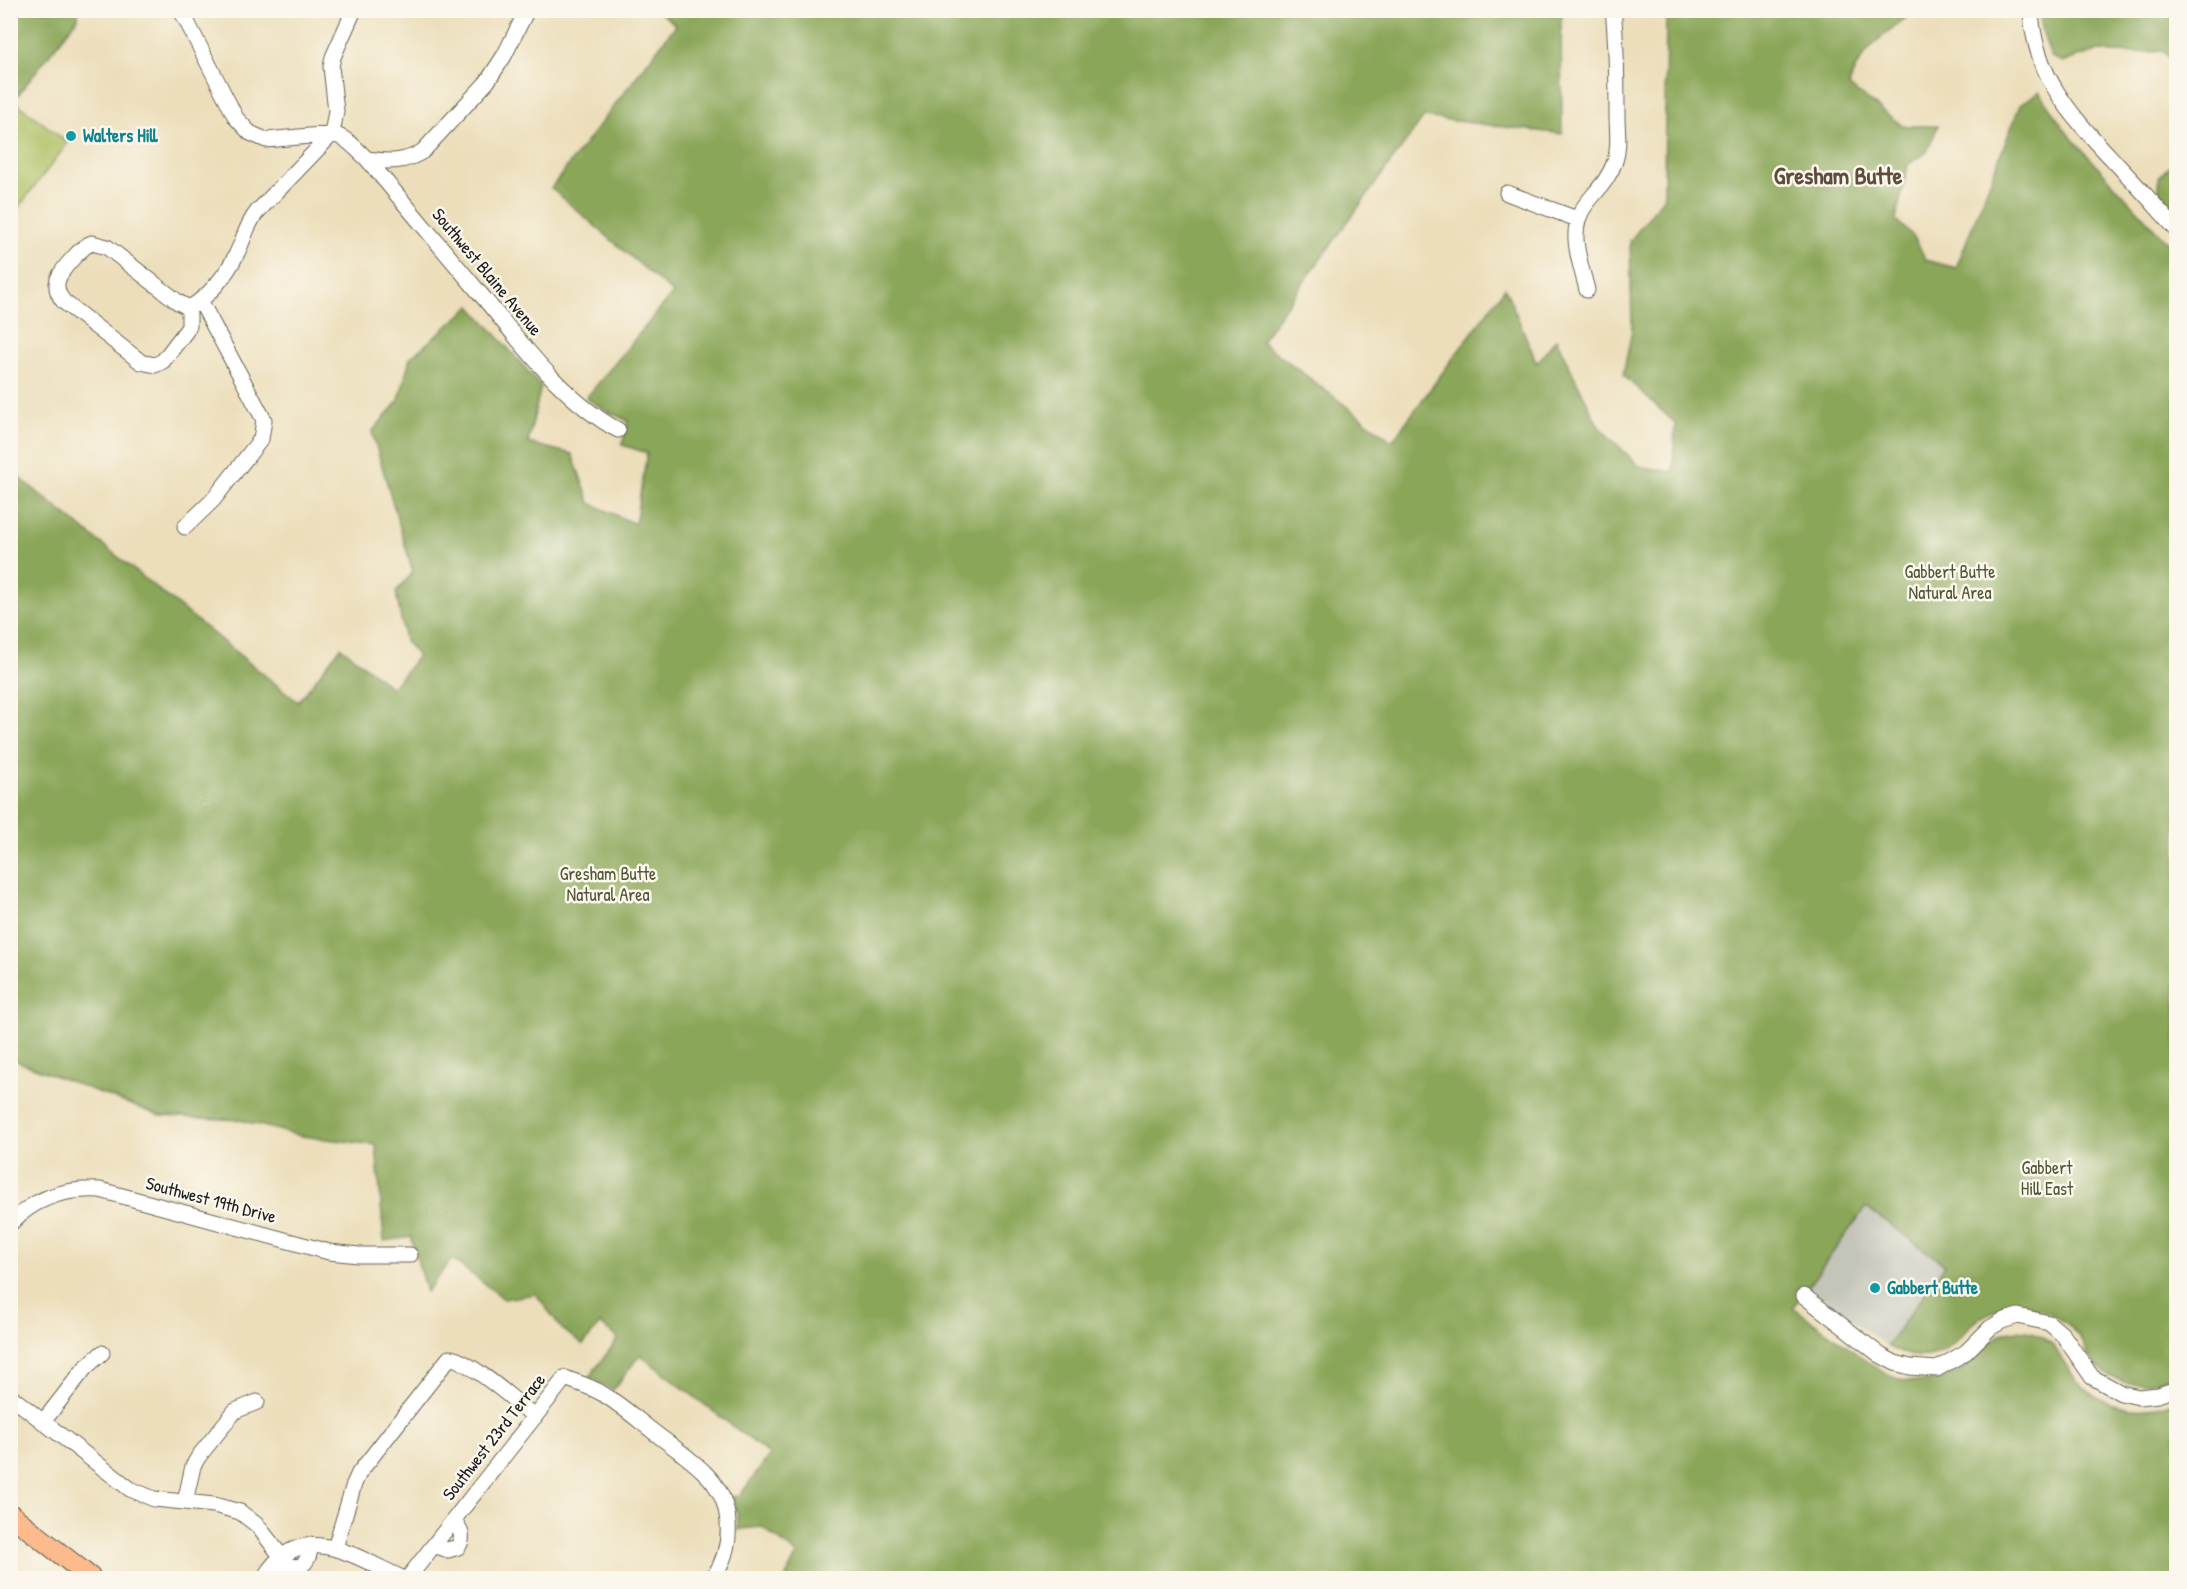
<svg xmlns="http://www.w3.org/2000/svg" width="2187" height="1589" font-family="'Patrick Hand',sans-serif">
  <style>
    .industrial { fill: #c4c5b9 }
    .green { fill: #adbf63; stroke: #646e40; stroke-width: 1.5 }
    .forest { fill: #8aa659; stroke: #53613a; stroke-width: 1.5 }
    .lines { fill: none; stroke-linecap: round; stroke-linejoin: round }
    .minor-casing { stroke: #656053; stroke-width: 17 }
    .major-casing { stroke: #656053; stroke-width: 22 }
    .minor { stroke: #fff; stroke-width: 15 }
    .major { stroke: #fbbb8d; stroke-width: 20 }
    .culture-dot { fill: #0f9aa8; stroke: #fbf7ec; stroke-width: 2 }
    .labels { text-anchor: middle; stroke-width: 5; stroke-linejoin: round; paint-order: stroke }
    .culture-label { font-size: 18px; font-weight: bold; fill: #0d838f; stroke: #fbf7ec; text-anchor: start }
    .street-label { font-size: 18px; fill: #1c1c1c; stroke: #fbf7ec }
    .park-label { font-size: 18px; fill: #4f5535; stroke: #fbf7ec }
    .district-label { font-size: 24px; font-weight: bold; fill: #5e4c3c; stroke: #fbf7ec }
  </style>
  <rect width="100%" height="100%" fill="#fbf7ec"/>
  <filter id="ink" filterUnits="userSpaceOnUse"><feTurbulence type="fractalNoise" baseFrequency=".0167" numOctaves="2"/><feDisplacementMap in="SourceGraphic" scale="12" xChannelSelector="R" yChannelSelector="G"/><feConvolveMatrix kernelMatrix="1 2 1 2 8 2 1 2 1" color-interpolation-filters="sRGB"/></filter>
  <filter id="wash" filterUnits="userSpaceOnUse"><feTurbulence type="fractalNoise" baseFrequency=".008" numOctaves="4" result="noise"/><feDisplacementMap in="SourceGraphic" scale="24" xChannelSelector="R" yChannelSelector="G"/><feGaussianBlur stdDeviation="1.35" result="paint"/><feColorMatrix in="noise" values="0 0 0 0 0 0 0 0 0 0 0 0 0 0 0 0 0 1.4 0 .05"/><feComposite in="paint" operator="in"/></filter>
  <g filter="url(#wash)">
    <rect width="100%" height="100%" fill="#ecdeba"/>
    <path class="industrial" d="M1866,1207l80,58 -59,81 -80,-59z"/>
    <path class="green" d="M11,11h67v7l-65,82 55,43 -57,74z"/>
    <path class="forest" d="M11,10l67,1v7l-65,83 -2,25z
      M1561,10l1,124 -138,-17 -163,224 131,100 113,-153 32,75 19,-24 43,88 40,39 34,6 2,-49 -52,-48 9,-45 -2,-89 34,-44 2,-186h249c-27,20 -58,40 -66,75l54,40h35l-11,26 -19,13 -12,55 18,17 12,23 30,8 64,-163 19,-13 29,42 108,118v1121c-27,16 -61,15 -83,-11 -5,-6 -8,-13 -11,-20 -11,-17 -28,-30 -48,-34 -21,-5 -43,1 -60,15 -9,7 -14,16 -23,23 -20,16 -44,12 -64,0l58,-81 -79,-58 -73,100c19,14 39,28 59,43 13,10 26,21 41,27 26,9 56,4 77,-15 20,-17 30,-38 61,-30 23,6 28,24 40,41 24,34 69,44 105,28v177h-1391l12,-24 -35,-27 -21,2 -3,2 -1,-17 -5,-17 8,-2 30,-40 -130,-100 -27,35 -24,-13 29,-38 -18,-15 -17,21 -21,-16 -26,-35 -32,5 -52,-40 -26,33 -15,-55 -27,4 -8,-96 -75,-9 -61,-16 -80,-4 -149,-57 -1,-589 288,232 43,-55 51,41 26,-32 -13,-15 -9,-49 17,-20 -41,-140 27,-32 11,-42 61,-52 70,80 -13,57 44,11 18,49 45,21 12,-71 -25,-8 6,-24 -23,-11 -19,-12 87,-105 -122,-105 125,-163 -18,-14z
      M2039,11h137v52l-14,-12 -28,2 -37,-2 -34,11 -12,-5 -8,-23z
      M2176,159v50l-17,-18 -1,-13z"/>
  </g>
  <g filter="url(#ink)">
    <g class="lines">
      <g class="minor-casing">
        <path id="minor" d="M181,10l55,108 14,15 16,7 66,-6c15,3 24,15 35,25 40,48 81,96 121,144 38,46 77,98 130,127
          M2031,10c3,66 40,105 83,151 21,22 42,45 62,68
          M367,159c21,3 38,4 56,-8l64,-69 17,-26 23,-46
          M1507,193l70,26
          M92,243l15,4 71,55 11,6v18l-3,5 -23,30 -8,4 -14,-3 -77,-60c-6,-7 -9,-14 -6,-23 4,-10 24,-33 34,-36z
          M1587,290c-7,-29 -21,-61 0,-87 11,-14 22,-24 28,-42 5,-15 2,-30 2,-45 0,-35 0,-71 -4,-106
          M189,308c19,-10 38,-34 47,-53 8,-15 10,-30 21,-43l75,-78 4,-23 -5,-44 2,-10 21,-47
          M185,527l28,-27 48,-61 3,-19 -63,-118
          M10,1224c24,-26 56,-36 90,-34l229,62 30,3h51
          M1804,1296l76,59 15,8 15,4 27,2 29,-17 24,-24 12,-7 16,-5 31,7 14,12 29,42 29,16 18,4 19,-2 18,-6
          M10,1396l120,93 24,10 60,6 26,7 17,13 24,31
          M43,1422l42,-54 17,-15
          M185,1502l8,-36 6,-10 36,-45 22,-9
          M434,1545l14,5 10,-3c7,-10 2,-18 -4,-27
          M335,1548l19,-64 5,-11 90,-115c17,-1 70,46 86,59
          M276,1562l10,4 14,1c8,-6 10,-12 10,-22
          M264,1578c36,-61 91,-21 138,0
          M408,1578l157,-200c13,5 27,9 38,16 18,11 35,26 52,39 17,13 35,25 50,40 29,28 30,73 8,105"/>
      </g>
      <g class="major-casing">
        <path id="major" d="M10,1514l81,64"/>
      </g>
      <use href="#minor" class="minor"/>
      <use href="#major" class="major"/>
    </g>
  </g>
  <g class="culture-dot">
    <circle cx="71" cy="136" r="6"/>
    <circle cx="1875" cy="1288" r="6"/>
  </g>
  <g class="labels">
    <g class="culture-label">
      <text x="83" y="142">Walters Hill</text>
      <text x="1887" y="1294">Gabbert Butte</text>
    </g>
    <g class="street-label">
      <text transform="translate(487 272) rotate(50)" y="6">Southwest Blaine Avenue</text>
      <text transform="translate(211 1200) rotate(15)" y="6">Southwest 19th Drive</text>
      <text transform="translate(494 1437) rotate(-52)" y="6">Southwest 23rd Terrace</text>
    </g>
    <g class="park-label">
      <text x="1950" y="578">Gabbert Butte<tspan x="1950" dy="21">Natural Area</tspan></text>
      <text x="608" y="880">Gresham Butte<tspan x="608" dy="21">Natural Area</tspan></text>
      <text x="2047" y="1174">Gabbert<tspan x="2047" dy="21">Hill East</tspan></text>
    </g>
    <g class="district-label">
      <text x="1838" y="184">Gresham Butte</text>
    </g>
  </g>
  <rect width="2187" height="1589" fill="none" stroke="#fbf7ec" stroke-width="36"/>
</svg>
